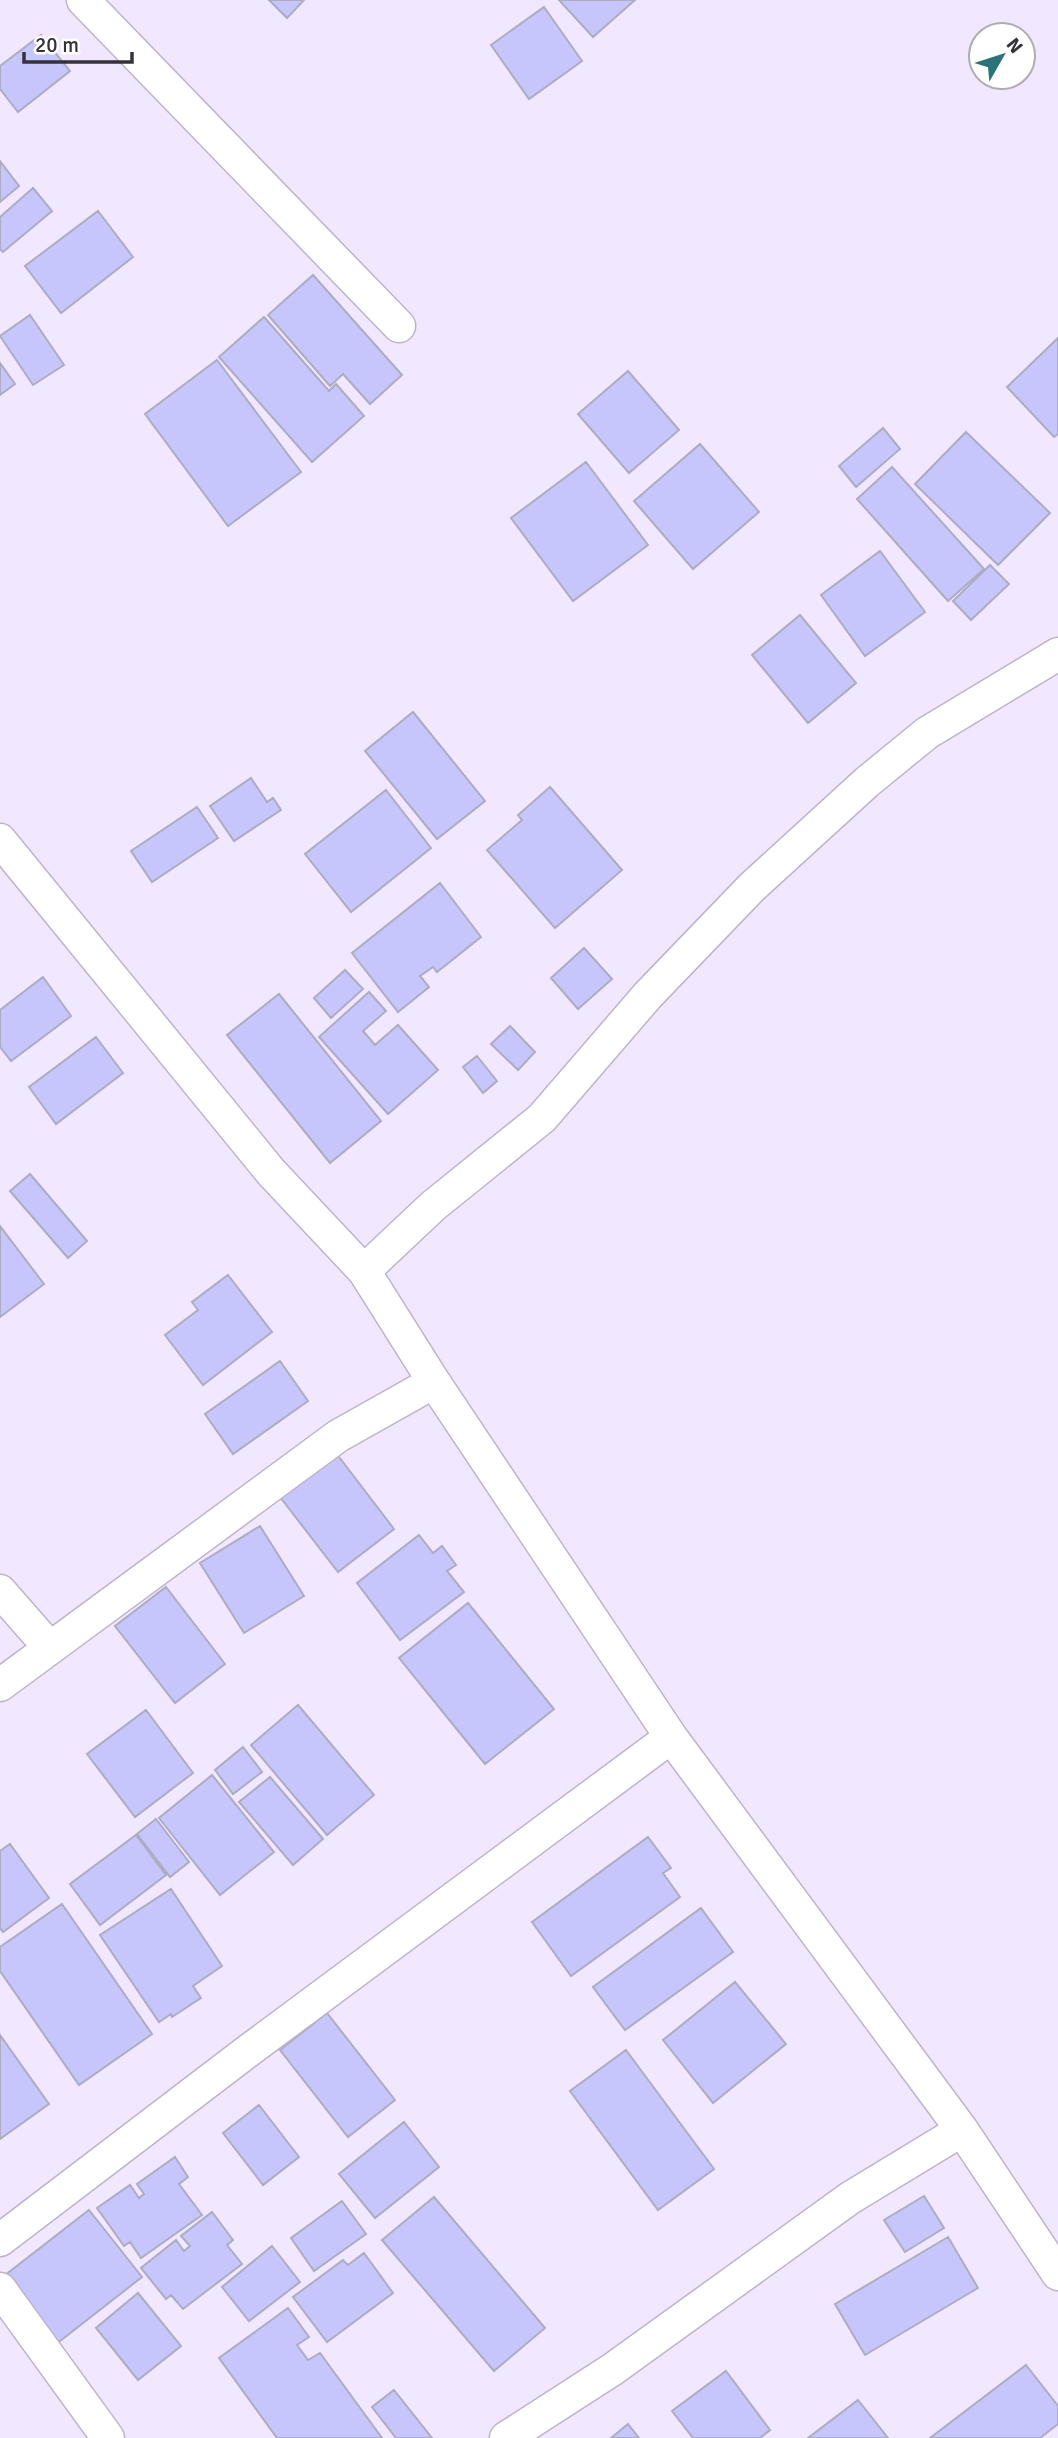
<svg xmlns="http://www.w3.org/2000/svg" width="1058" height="2438" font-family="Signika,sans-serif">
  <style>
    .building { fill: #c7c6fc; stroke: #acacc2; stroke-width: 2 }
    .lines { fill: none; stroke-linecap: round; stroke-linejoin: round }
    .street-casing { stroke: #beb4ca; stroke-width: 35 }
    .street { stroke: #fff; stroke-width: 32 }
  </style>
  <rect width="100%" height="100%" fill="#f1e7fe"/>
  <path class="building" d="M269,0h35l-17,18z
    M559,0h76l-42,37z
    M544,7l38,54 -53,38 -38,-54z
    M41,35l29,36 -52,41 -18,-23v-23z
    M0,161l19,25 -19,16z
    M33,188l19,23 -49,41 -3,-3v-32z
    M98,211l35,46 -72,56 -36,-47z
    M313,275l89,100 -32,29 -27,-30 -13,12 -62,-71z
    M30,315l34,50 -31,20 -33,-49z
    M264,317l65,74 7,-7 28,32 -52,46 -93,-105z
    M1058,338v96l-4,3 -47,-50z
    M217,360l84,112 -73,54 -83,-112z
    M0,363l15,21 -15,11z
    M628,371l51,59 -50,43 -51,-59z
    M883,428l17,21 -44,38 -17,-21z
    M966,432l84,81 -52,52 -83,-81z
    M700,444l59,68 -66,57 -59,-68z
    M586,462l62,83 -75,56 -62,-83z
    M892,467l92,102 -36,32 -91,-102z
    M880,551l45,61 -60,44 -44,-61z
    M990,565l19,19 -38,36 -18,-19z
    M800,615l56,68 -48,40 -56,-68z
    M413,712l72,89 -48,38 -72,-88z
    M251,778l16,24 6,-4 8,12 -47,31 -24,-35z
    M550,787l72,83 -67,58 -68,-78 35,-30 -4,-5z
    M386,790l45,58 -80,64 -46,-58z
    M197,807l21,31 -66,44 -21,-31z
    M440,883l41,54 -44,35 -4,-5 -13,9 9,11 -31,25 -46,-59z
    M584,948l28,31 -34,30 -27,-31z
    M345,970l18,19 -32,29 -17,-20z
    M43,977l28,39 -60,45 -11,-14v-37z
    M369,992l17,19 -23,20 12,14 23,-20 40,45 -50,44 -69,-77z
    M279,994l102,127 -51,42 -103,-128z
    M510,1026l25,26 -17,18 -27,-26z
    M96,1037l27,36 -67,51 -27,-37z
    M477,1056l20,25 -14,12 -20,-26z
    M30,1174l57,67 -19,17 -58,-67z
    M0,1226l44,58 -44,33z
    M228,1275l44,57 -69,53 -38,-50 33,-25 -6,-8z
    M280,1361l28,40 -75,53 -28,-40z
    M336,1453l58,76 -56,43 -58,-75z
    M260,1526l44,70 -60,37 -44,-70z
    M419,1535l14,18 9,-7 14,19 -9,6 17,21 -64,48 -43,-57z
    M166,1587l59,77 -50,39 -60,-77z
    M468,1603l86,106 -69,55 -86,-106z
    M298,1705l76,90 -47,40 -76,-90z
    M146,1710l47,63 -58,44 -48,-63z
    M243,1747l19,25 -29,22 -18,-24z
    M212,1775l62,77 -54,43 -61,-77z
    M270,1777l53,62 -30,26 -54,-63z
    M156,1819l33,43 -19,15 -33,-43z
    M136,1835l30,40 -66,50 -30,-41z
    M648,1837l23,31 -8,5 17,24 -109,79 -39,-54z
    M10,1844l39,54 -46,34 -3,-4v-77z
    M171,1889l51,77 -29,20 8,12 -29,19 -1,-3 -12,8 -59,-87z
    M62,1904l90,130 -73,51 -79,-114v-24z
    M701,1908l32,44 -108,78 -32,-43z
    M735,1982l51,62 -73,59 -50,-63z
    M327,2013l68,87 -47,37 -68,-87z
    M0,2035l49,69 -49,35z
    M626,2050l88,119 -56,41 -88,-119z
    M259,2105l40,52 -36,28 -40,-52z
    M404,2122l35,45 -64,51 -36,-44z
    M175,2157l13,20 -9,7 23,31 -61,43 -11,-16 -6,4 -27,-38 33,-23 9,13 5,-4 -7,-10z
    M924,2196l20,32 -39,24 -21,-32z
    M434,2197l111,131 -51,43 -112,-131z
    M342,2201l24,33 -52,37 -23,-33z
    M89,2210l53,67 -96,75 -46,-73z
    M212,2212l21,28 -6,5 15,19 -59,45 -12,-14 -5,4 -25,-31 35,-28 8,11 6,-5 -9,-10z
    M948,2237l30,51 -113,67 -30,-51z
    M272,2246l28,36 -51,39 -27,-34z
    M364,2253l29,40 -66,49 -34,-45 50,-37 5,5z
    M138,2293l43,53 -43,34 -42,-52z
    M288,2308l21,29 -12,8 11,15 12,-7 62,85h-105l-58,-80z
    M1026,2365l32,41v18l-18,14h-110z
    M726,2371l44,59 -10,8h-67l-21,-27z
    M394,2390l38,48h-36l-24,-31z
    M858,2400l30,38h-80z
    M628,2424l11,14h-28z"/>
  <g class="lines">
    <g class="street-casing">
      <path id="street" d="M83,0l316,326
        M0,840l271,332 93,99 70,111 237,355 291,393 96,144
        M364,1271l69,-65 109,-88 106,-123 104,-108 115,-105 60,-49 131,-79
        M0,1591l50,57
        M0,1685l338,-249 96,-54
        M0,2240l248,-189 423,-314
        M0,2289l108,149
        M506,2438l107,-69 237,-171 112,-68"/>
    </g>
    <use href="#street" class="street"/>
  </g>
  <g transform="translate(1002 56) rotate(51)"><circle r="33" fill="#ffffff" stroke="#afadb0" stroke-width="2"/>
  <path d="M0-5L12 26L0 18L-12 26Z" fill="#2a737a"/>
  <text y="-10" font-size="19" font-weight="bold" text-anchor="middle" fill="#36323a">N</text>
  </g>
  <path d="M24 52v10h108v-10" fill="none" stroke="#36323a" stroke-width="3.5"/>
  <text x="35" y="52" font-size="21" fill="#36323a" stroke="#ffffff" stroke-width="5" paint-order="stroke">20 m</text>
</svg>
